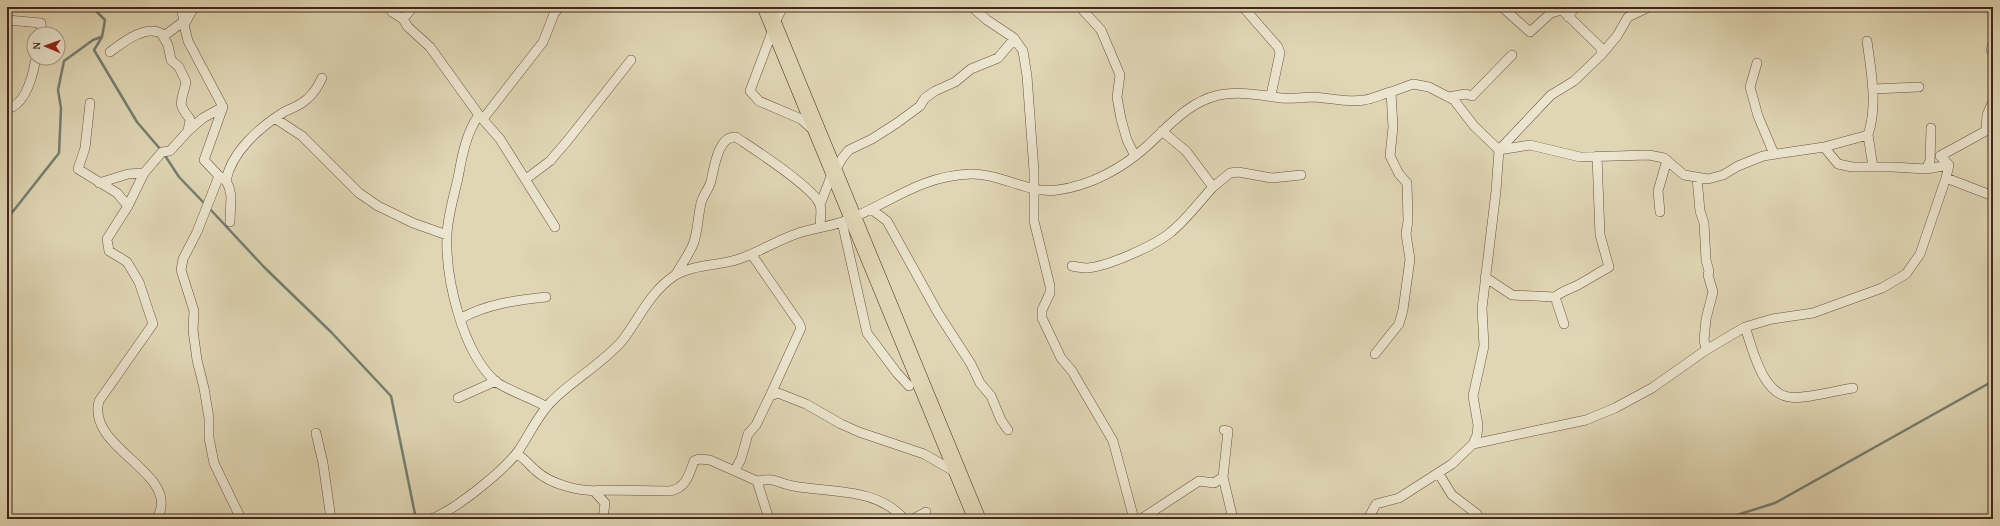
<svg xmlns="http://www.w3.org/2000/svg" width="2000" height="526" font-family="'Gentium Book Plus',serif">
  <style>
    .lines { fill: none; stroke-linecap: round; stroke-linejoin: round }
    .stream { stroke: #747e71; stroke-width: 2.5 }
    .street-casing { stroke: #6a5241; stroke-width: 10 }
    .highway-casing { stroke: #43261b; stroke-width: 18 }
    .street { stroke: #ebe4ce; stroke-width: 9 }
    .highway { stroke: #e0d6b4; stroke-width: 17 }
  </style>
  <rect width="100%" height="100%" fill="#e0d6b4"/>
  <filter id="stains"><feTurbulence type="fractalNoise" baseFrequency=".005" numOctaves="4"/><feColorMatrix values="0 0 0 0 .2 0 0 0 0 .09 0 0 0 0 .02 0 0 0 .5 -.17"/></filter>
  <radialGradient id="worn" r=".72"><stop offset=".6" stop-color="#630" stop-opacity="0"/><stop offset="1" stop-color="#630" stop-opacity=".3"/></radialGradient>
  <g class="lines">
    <path class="stream" d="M92,7l13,13 -3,17 -8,13 43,72 24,28
      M164,154l15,23 26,27
      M209,208l55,59 67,65 60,64 25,123
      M7,219l52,-66 2,-45 -3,-18 6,-29 29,-21 8,-3
      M1724,519l51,-16 218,-122"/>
    <g class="street-casing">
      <path id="street" d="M194,7l-10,18 4,16 35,66 -19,53 15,16 7,5 3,6 2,9 -1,26
        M390,7l2,5 11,7
        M413,7l-10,12 5,8 22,20 49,68 21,24 55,88
        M783,7l-5,9 -28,75 9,10 42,18 12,11
        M972,7l15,13 27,18 9,13 4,25 7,95v50l16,65v7l-8,17v8l19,40 11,13 41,70 21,78
        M1080,7l21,23 19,45 -3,22 4,22 6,21 8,16
        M1243,7l35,40 2,6 -9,42
        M1502,7l28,25 21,-19 11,-3
        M1568,17l7,-10
        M7,20l34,3 1,11
        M164,36l20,-15 -3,-14
        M1867,41c4,30 11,64 1,94
        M1993,43l-2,7 2,4
        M110,52c12,-9 34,-27 51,-19l7,12 3,15 8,7 7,15c-4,20 -10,20 4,37l-2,12
        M1601,55l16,-19 11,-19 21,-10
        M1757,63l-7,24 8,29 16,38
        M1873,89l46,-2
        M1448,97l18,-3 6,2 40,-41
        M90,103l-5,45 -7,21 39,24 11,13 -21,33 2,12 18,11 12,20 14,42 -54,77c-12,44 68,68 62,106 0,4 -3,8 -4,12
        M7,109c19,-4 26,-34 29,-51
        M479,115c-13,18 -17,41 -21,63 -4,18 -10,37 -11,56 -2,43 15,117 48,147 9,8 39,18 52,26
        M276,119l26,17 57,57 19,13 35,17 34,12
        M483,119l60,-77 11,-28 5,-7
        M1986,130l1,-15 6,-14
        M1824,147l44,-12 5,32
        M1499,150l31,-5 50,12 69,-2 15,3 20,17 24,4 15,-4 15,-9 25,-10 61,-9 14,17 14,3h41l33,2 23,-4 -9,-9 53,-29
        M1926,169l4,-8 1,-33
        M219,176l-22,56 -14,27 -2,11 13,41 -1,19 4,30 7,28 5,30v20l5,25 27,56
        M1697,178l3,33 4,12 2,37 3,11 -1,4 5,17 -7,27 -2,21 2,10
        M1946,178l47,18
        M526,179l24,-18 18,-21 63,-80
        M226,181c5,-29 34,-54 58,-69 10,-5 20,-8 28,-18 4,-4 7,-10 10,-16
        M99,183l29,-9 16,-1 18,-21 8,-1 18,-20 15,-13 20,-11
        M1213,187l17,-14 8,-1 34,6 29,-3
        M820,205l10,-26 13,-22 6,-7 23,-11 25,-16 23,-17 5,-8 10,-7 20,-9 16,-13 27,-11 16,-19
        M128,206l16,-33
        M871,209l16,12 51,92 33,51 9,19 11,13 10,24 7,10
        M1660,212l-2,-21 9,-31
        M842,222l25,111 30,40 12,13
        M752,255l47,68 2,5 -31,68
        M1072,266c5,1 10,2 15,2 20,-1 69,-23 84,-36 16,-13 28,-30 42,-45l-27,-36 -24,-20
        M676,274c6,-10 14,-21 18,-32 4,-13 4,-26 7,-39 2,-8 8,-14 10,-22 3,-12 7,-46 25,-44 16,11 79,51 84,68 2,6 0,15 0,22
        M1485,277l27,18 43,2 9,27
        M1555,297c7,-6 15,-8 23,-12 11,-6 20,-12 31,-18l-9,-32 -3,-79
        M460,319c26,-15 57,-19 86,-22
        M1745,327c8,23 17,66 44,70 12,3 50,-7 64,-9
        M1375,354l24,-30 4,-14 7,-51 -4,-25 2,-13 -1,-38 -8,-9 -9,-18 3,-29 -2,-35 22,-8 16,3 25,13 20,26 25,24
        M458,398l38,-17
        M1224,430l4,1 -5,46 10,42
        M316,433l7,30 8,56
        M1473,444l4,-9 1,-10 -5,-29 11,-50 -2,-38 14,-117 3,-41 52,-55 23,-14 27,-26v-7l-42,-41
        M516,454c9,4 12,10 19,16 16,15 48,23 69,20l66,1c16,-3 19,-16 24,-30l5,-2 11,1 47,21 12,38
        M735,470l6,-11 7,-25 8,-9 14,-29 8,-3 28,11 35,20 18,8 65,22 33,19
        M1439,474l13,21 25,19 1,5
        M757,481c20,-4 19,2 36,5 38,7 83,1 111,33
        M594,491l11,12 -2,16
        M431,519c24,-9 73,-48 88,-69 10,-15 18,-33 31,-47 22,-23 51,-38 72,-62 17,-22 28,-49 52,-65 19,-12 45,-10 65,-17 20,-7 37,-18 57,-25 16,-6 33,-7 49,-13 44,-17 74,-45 125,-47 30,-1 58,20 87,16 33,-4 66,-22 90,-44 22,-20 41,-44 72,-51 20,-4 42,0 62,3 11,1 22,-1 33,-1 17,1 33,6 50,3 9,-1 18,-6 27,-8
        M913,519l13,-7
        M1141,519l58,-38 15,2 9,-6
        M1368,519l8,-15 23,-6 53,-34 21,-20 113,-24 29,-12 37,-20 54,-38 39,-23 27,-8 41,-6 69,-25 24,-14 14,-20 26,-76 3,-13"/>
    </g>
    <g class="highway-casing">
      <path id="highway" d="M766,7l211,512"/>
    </g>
    <use href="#street" class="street"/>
    <use href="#highway" class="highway"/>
  </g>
  <rect width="2000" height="526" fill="none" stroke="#e0d6b4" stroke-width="24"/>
  <rect x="8" y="8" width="1984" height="510" fill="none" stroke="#43261b" stroke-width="2"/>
  <rect x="12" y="12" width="1976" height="502" fill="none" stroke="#43261b"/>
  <g transform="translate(46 46) rotate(272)"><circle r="19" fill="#ebe4ce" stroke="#a89886"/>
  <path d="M0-3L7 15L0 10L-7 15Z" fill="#8f2418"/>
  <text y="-6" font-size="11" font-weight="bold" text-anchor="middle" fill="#43261b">N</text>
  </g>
  <rect width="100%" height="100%" filter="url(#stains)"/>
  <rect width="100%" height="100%" fill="url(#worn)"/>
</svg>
